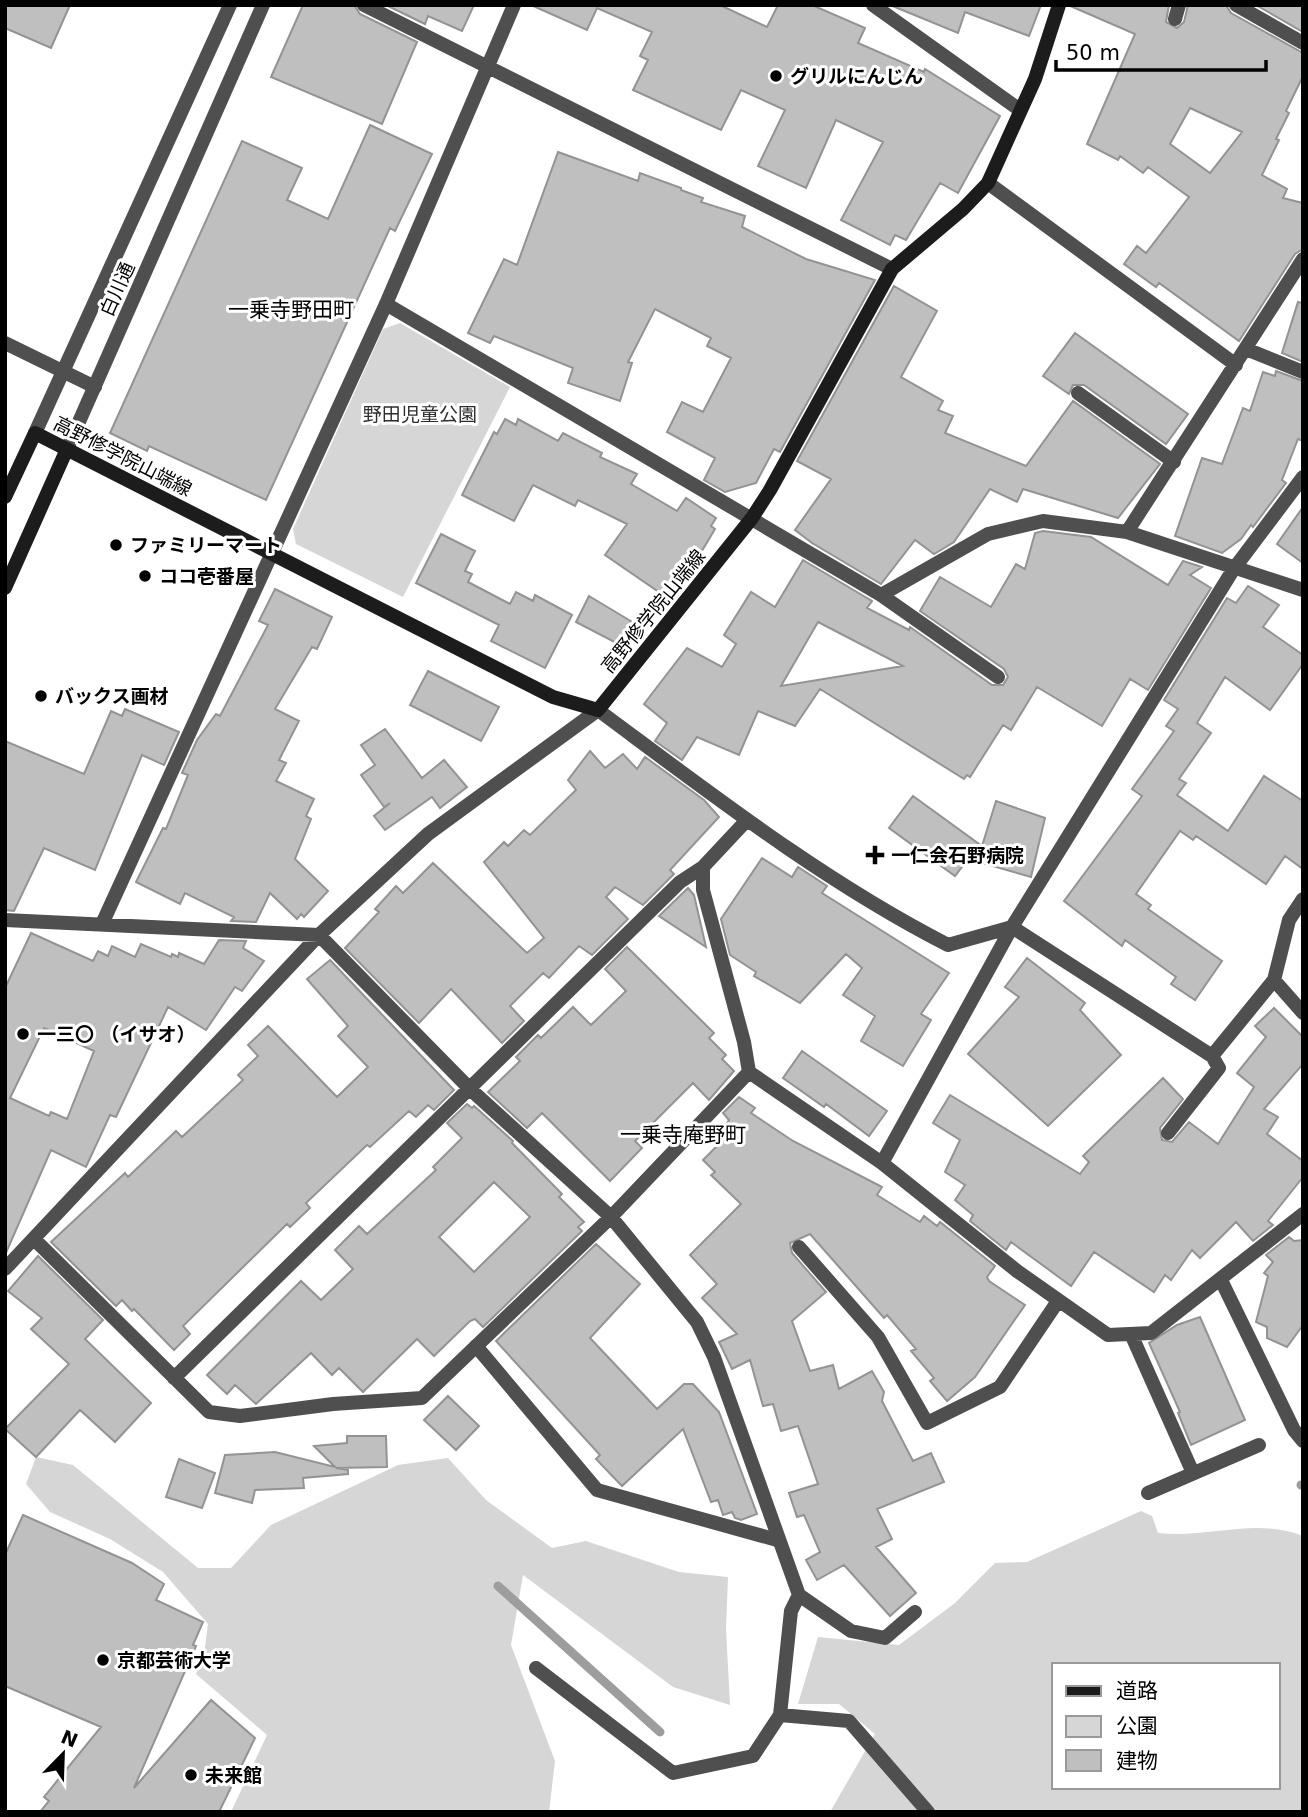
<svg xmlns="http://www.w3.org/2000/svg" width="1308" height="1817" font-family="'DejaVu Sans','Noto Sans JP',sans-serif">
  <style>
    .green { fill: #d6d6d6; fill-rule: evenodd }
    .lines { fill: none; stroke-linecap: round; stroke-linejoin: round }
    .stream { stroke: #9d9d9d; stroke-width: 9 }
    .building { fill: #bfbfbf; stroke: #939393; stroke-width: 2; fill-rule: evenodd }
    .service { stroke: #4f4f4f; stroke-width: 14 }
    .minor { stroke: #4f4f4f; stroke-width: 14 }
    .tertiary { stroke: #4f4f4f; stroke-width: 14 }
    .secondary { stroke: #1c1c1c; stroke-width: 14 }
    .poi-dot { fill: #000; stroke: #fff; stroke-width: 2.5 }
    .labels { text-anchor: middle; stroke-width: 6; stroke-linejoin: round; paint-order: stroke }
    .poi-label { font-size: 19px; font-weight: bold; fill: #000; stroke: #fff; text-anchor: start }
    .street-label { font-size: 19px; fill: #000; stroke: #fff }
    .park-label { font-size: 19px; fill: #2d2d2d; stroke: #fff }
    .neighbourhood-label { font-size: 21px; fill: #000; stroke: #fff }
  </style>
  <rect width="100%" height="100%" fill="#fff"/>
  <path class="green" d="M400,323l110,64 -107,210 -107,-53 -3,-15 90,-200z
    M36,1457l37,8 125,103h33l40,-43 127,-60 50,-7 38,42 66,48 34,-7 93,31 49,5 -2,52 4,76 -57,-18 -150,-112 -12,70 44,116 -6,51h-318l36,-77 -71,-61 9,-27 3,-23 -45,-52 -53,-33 -60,-27 -24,-28z
    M1141,1511l11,5 6,17c49,6 97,-16 145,3v276h-473l45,-78 -36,-30h-41l20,-67 81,8 56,-42 40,-40 32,-1zM1054,1665h224v122h-224z"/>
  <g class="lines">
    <path class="stream" d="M1301,1485h2
      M498,1586l162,146"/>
  </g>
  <path class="building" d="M5,5h65l-19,43 -46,-20z
    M303,5h51l6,9 57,28 -35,82 -111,-47z
    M386,5h88l-12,26 -34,-15 -3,8z
    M531,5h189l47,22 11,-22h34l53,23 -7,15 66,29 1,-3 75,47 -42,77 -18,-10 -34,57 -11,-5 -5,10 -49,-25 42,-78 -47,-22 -30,68 -48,-22 27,-56 -44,-20 -20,40 -88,-40 15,-30 -8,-4 12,-24 -55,-24 -10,22z
    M890,5h151l-12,31 -64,-24 -7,21z
    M1068,5h101l-3,17 11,6 7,-6 4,-17h38l5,8 72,40v23l-17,35 3,2 -13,26 3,1 -17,35 25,14 -4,9 20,5v46l-8,5 -56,87 -80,-58 -3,4 -32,-23 13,-18 9,7 43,-56 -41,-30 -5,6 -23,-17 -2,4 -31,-16 48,-110zM1190,108l52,24 -32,41 -40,-29z
    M1256,5h47v27z
    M370,125l62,29 -37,77 -5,-3 -124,272 -117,-54 -2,5 -37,-18 132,-292 60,27 -15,32 41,19z
    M558,152l80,29 2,-8 41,15v2l22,8 -2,4 44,14 -3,11 64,32 69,21 -95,172 -6,-3 -18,34 -31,9 -21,-12 11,-22 -48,-26 15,-30 21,10 28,-54 -24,-12 4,-8 -56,-29 -27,53 4,1 -12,38 -52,-18 5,-15 -79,-32 -4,7 -22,-10 36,-74 13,6z
    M894,286l43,25 -36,66 42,24 -5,9 15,6 -8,17 81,33 47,-65 87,63 -42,54 -95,-29 -6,13 -27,-13 -36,53 -20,12 -19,-14 -34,44 -69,-41 -17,-13 36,-51 -34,-18z
    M1298,302l5,1v59l-21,-9z
    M1075,333l113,81 -22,30 -82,-59h-11l-4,9 -26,-18z
    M1276,371l27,10v60l-5,-2 -16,41 4,3 -33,44 -2,-2 -10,14 -19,14 -47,-17 27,-78 20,6 21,-56 7,3 13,-39 12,4z
    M505,419l11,6 2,-6 40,22 5,-8 39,20 -2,4 37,17 -6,10 46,27 9,-13 30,20 -5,8 4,3 -43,72 -67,-46 22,-31 -49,-24 -3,6 -42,-21 -19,36 -52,-26 32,-63 3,2z
    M1303,507v56l-26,-19z
    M1043,531l48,6 77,48 15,-24 19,6 -12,8 21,13 -63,102 -18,-11 -28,47 -65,-39 -26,43 -8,-5 -33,52 -3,-2 -3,4 -144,-90 -25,37 -37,-15 -19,44 -42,-18 -15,23 -27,-19 12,-18 -23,-19 43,-56 35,19 14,-23 -12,-9 27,-43 24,15 28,-47 69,41 -5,7 42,22 1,-3 82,58h11l5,-8 -4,-8 -84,-58 20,-34 51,30 25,-43 9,5 10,-36zM818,622l85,44 -122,20z
    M441,534l34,17 -10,20 7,3 -4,8 42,22 6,-12 17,9 2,-6 37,20 -27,53 -54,-27 8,-16 -83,-42z
    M1248,586l31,19 -16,22 40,28v9l-33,46 -45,-33 -28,46 14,10 -32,46 7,4 -9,12 51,36 36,-55 39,25v68l-18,-13 -19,28 -70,-48 -3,4 -13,-9 -44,63 15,11 -3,4 74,52 -27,39 -24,-16 5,-7 -51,-37 -3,6 -58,-45 78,-105 -10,-7 42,-58 -8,-5 12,-17 -14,-9 63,-102 9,5z
    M275,589l57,28 -15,32 -5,-2 -37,62 24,12 -20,39 7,3 -10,18 38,18 -8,17 5,3 -16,40 33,32 -24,26 -3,-3 -4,5 -27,-26 -14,29 -25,-1 3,-4 -49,-24 -5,11 -44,-22 27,-54 3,1 22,-54 -6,-2 15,-33 19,-26 4,2 48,-91 -9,-4z
    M589,596l45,27 -12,23 -46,-24z
    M428,671l71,36 -18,34 -71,-36z
    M125,709l54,23 -15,33 -22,-10 -47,115 -51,-22 -30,63 -9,-1v-169l79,33 27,-63 11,5z
    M385,729l37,49 22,-18 23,27 -27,21 -8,-11 -47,33 -11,-14 16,-13 -6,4 -23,-32 14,-10 -14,-20z
    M590,751l15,17 18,-14 14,15 8,-12 59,43 15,17 -49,53 4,4 -31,31 -28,-18 -9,10 22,22 -36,36 -13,-9 -30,32 -6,-5 -33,33 14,15 -22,22 -51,-54 -32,34 -74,-75 34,-36 -4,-3 21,-23 7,7 30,-30 94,90 17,-15 -60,-76 20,-20 4,4 16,-16 6,5 46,-45 -8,-10z
    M913,796l69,50 14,-45 49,17 -14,59 -63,-18 -13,17 -66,-48z
    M762,858l30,19 6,-10 29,19 -5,7 127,80 -28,41 10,6 -28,46 -42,-25 14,-25 -32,-21 19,-27 -16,-14 -46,49 -46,-27 2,-4 -26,-17 -9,-36z
    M688,888l6,7 12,52 -47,-31z
    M31,933l62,28 5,-10 10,5 4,-10 23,11 6,-13 30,13 1,-3 6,3 1,-4 25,11 15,-24 27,1 -3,7 21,13 -22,30 -7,-4 -29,43 -38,-23 -52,110 -6,-2 -24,52 -35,-17 -46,105v-267zM44,1028l50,23 -27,68 -16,-7 -2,4 -39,-18z
    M627,947l87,86 -5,5 17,17 -4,4 12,12 -25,29 -16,-17 -58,58 7,7 -32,33 -68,-68 -15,15 -39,-36 32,-31 -4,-4 22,-22 3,3 32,-31 18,18 35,-34 -21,-22z
    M1027,958l58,45 -5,7 41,45 -73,71 -80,-72 51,-57 -14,-10z
    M330,960l124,130 -20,20 -6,-5 -12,12 -7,-6 -39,36 -3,-2 -61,58 4,5 -20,19 -3,-3 -104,102 7,8 -16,16 -40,-41 -2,2 -10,-11 -6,6 -65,-64 74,-69 3,4 48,-46 6,6 61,-57 -5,-5 20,-19 -10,-11 20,-19 69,71 31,-30 -30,-31 10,-10 -41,-47z
    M1274,1008l29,29v27l-39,45 14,8 -11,17 36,27v16l-35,44 5,4 -20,16 -17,-19 -36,36 -8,-8 -21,30 -6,-5 -11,17 -60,-40 -23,34 -60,-44 -5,8 -36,-29 3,-6 -18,-15 10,-15 -20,-13 15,-32 -27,-17 17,-28 130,79 9,-12 -6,-6 80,-78 20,21 -23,29 2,12 10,2 17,-20 29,22 36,-57 -17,-14 29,-36 -11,-11z
    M802,1051l85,60 -18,25 -43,-32 -2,3 -41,-29z
    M739,1097l16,11 -4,5 42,28 89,46 -5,8 43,27 4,-6 13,10 3,-4 55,44 -8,11 2,4 36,24 -50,72 -28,24 -17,-20 4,-3 -23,-27 5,-2 -29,-34 -3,3 -74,-84 -20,9 2,10 34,39 -34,29 18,50 23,-6 6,24 33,-18 12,21 -2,9 31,60 18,-8 13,29 -67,27 15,30 -16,8 40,46 -26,23 -46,-51 -27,15 -11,-20 14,-8 -16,-37 -7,2 -8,-24 29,-9 -20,-58 -17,5 -8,-27 -10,2 -13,-46 -18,9 -13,-27 18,-8 -35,-36 15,-14 -27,-29 51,-51 -30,-29 4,-3 -12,-12 22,-22 -6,-4 10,-14 -6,-7z
    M467,1104l5,4 2,-2 39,35 -1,2 50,51 -3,3 25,25 -6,5 4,4 -99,96 -8,-8 -5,2 -36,35 -17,-17 -54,53 -24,-24 -7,7 -21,-22 -55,51 -21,-19 -8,9 -20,-19 94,-94 20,19 32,-31 -18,-19 24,-24 8,8 69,-64 -3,-3 29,-29 -15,-15zM494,1182l36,35 -56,55 -35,-35z
    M1289,1237l5,4 9,-1v85l-16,22 -20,-9v-11l-11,-5 12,-46 -4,-3 9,-11 -7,-7z
    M596,1244l44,40 -50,54 67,71 27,-25h9l26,28 38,102 -16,6 -6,-2 -3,-6 -9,3 -5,-15 -7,2 -28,-73 -61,57 -26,-27 4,-4 -104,-114z
    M38,1256l65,64 -18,19 66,64 -36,39 -35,-32 -44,47 -31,-28 64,-65 -38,-35 11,-11 -34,-27z
    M1200,1317l45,103 -54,25 -13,-32 2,-1 -31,-69 28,-18z
    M448,1396l31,30 -23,24 -32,-30z
    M347,1436h39l1,31 -51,1 12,2v4l-45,4 1,10 -49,2 -3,13 -37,-10 10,-38 50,-3 60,15 -21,-21 33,-3z
    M179,1459l36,14 -13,35 -36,-11z
    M23,1515l109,48 32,21 -8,16 47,22 -10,23 3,1 -62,142 77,-88 44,38 -36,74h-179l9,-11 -5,-4 57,-70 -96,-41v-131z"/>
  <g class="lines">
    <path class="service" d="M1236,5l67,38
      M1175,19l4,-14
      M1078,393l96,69
      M476,1346l121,144 180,50"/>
    <path class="minor" d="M364,5l528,264
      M873,5l147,105
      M988,183l248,182
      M386,304l495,291 107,-61 55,-13 84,11 176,58
      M5,343l90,44
      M1246,349l57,23
      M1127,532l176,-273
      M881,595l117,82
      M747,820l-44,47v23l41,152 5,30 133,91 135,108 91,64 43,-2 152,-119
      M5,920l314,15 151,154 141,128 -189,181 -89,6 -93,12 -31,-4 -175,-173
      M102,924l284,-620 128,-299
      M1274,980l29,33
      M749,1072l-138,145 86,105 17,35 85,238 52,36 34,7 30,-26
      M1168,1133l51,-65 -7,-12
      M882,1163l130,-236 221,-357 70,-93
      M799,1247l79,90 49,86 73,-36 58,-86
      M5,1269l314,-334 109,-101 170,-124c112,83 225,171 350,235l64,-18 200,129 62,-76 15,-60 14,-21
      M1221,1280l73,150 9,11
      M1131,1334l62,139
      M174,1378l506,-496 23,-15
      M1148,1493l111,-48
      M536,1668l137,105 80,-17 27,-41 11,-104 8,-16
      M780,1715l69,6 79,91"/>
    <path class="tertiary" d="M35,433l195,-428
      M67,449l196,-444"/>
    <path class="secondary" d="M5,497l30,-64 518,264 45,13 154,-192 18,-28 122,-221 71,-60 25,-26 47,-104 24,-74
      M5,588l62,-139"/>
  </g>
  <g class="poi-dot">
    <circle cx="776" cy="76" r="7"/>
    <circle cx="116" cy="545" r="7"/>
    <circle cx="145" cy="576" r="7"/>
    <circle cx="41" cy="696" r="7"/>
    <path d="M871.5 844.5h7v7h7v7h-7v7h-7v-7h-7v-7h7z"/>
    <circle cx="23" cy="1034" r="7"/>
    <circle cx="103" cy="1660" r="7"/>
    <circle cx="191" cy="1775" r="7"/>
  </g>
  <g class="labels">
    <g class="poi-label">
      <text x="790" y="83">グリルにんじん</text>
      <text x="130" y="552">ファミリーマート</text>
      <text x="159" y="583">ココ壱番屋</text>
      <text x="55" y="703">バックス画材</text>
      <text x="891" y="862">一仁会石野病院</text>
      <text x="37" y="1041">一三〇 （イサオ）</text>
      <text x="117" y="1667">京都芸術大学</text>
      <text x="205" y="1782">未来館</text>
    </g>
    <g class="street-label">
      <text transform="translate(117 289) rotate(-66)" y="7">白川通</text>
      <text transform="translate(123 456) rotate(27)" y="7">高野修学院山端線</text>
      <text transform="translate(653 611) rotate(-51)" y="7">高野修学院山端線</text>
    </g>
    <g class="park-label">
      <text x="420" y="421">野田児童公園</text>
    </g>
    <g class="neighbourhood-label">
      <text x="291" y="317">一乗寺野田町</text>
      <text x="683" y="1142">一乗寺庵野町</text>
    </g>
  </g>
  <rect width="1308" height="1817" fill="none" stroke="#000000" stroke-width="14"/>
  <rect x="1052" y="1663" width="228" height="126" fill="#ffffff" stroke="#999999" stroke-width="2"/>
  <rect x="1066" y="1686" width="35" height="10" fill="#1c1c1c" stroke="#999999" stroke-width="2"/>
  <text x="1116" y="1698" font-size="21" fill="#000000">道路</text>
  <rect x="1066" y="1716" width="35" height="21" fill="#d6d6d6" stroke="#999999" stroke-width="2"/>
  <text x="1116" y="1733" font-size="21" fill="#000000">公園</text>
  <rect x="1066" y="1750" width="35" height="21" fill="#bfbfbf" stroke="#999999" stroke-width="2"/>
  <text x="1116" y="1768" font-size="21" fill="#000000">建物</text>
  <g transform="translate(63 1754) rotate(23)" stroke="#ffffff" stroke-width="5" paint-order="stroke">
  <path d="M0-5L12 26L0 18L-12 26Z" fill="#000000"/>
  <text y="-10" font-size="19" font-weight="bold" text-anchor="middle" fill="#000000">N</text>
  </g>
  <path d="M1056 60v10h210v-10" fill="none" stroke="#000000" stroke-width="3.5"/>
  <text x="1066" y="60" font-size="21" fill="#000000" stroke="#ffffff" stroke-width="5" paint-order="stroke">50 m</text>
</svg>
